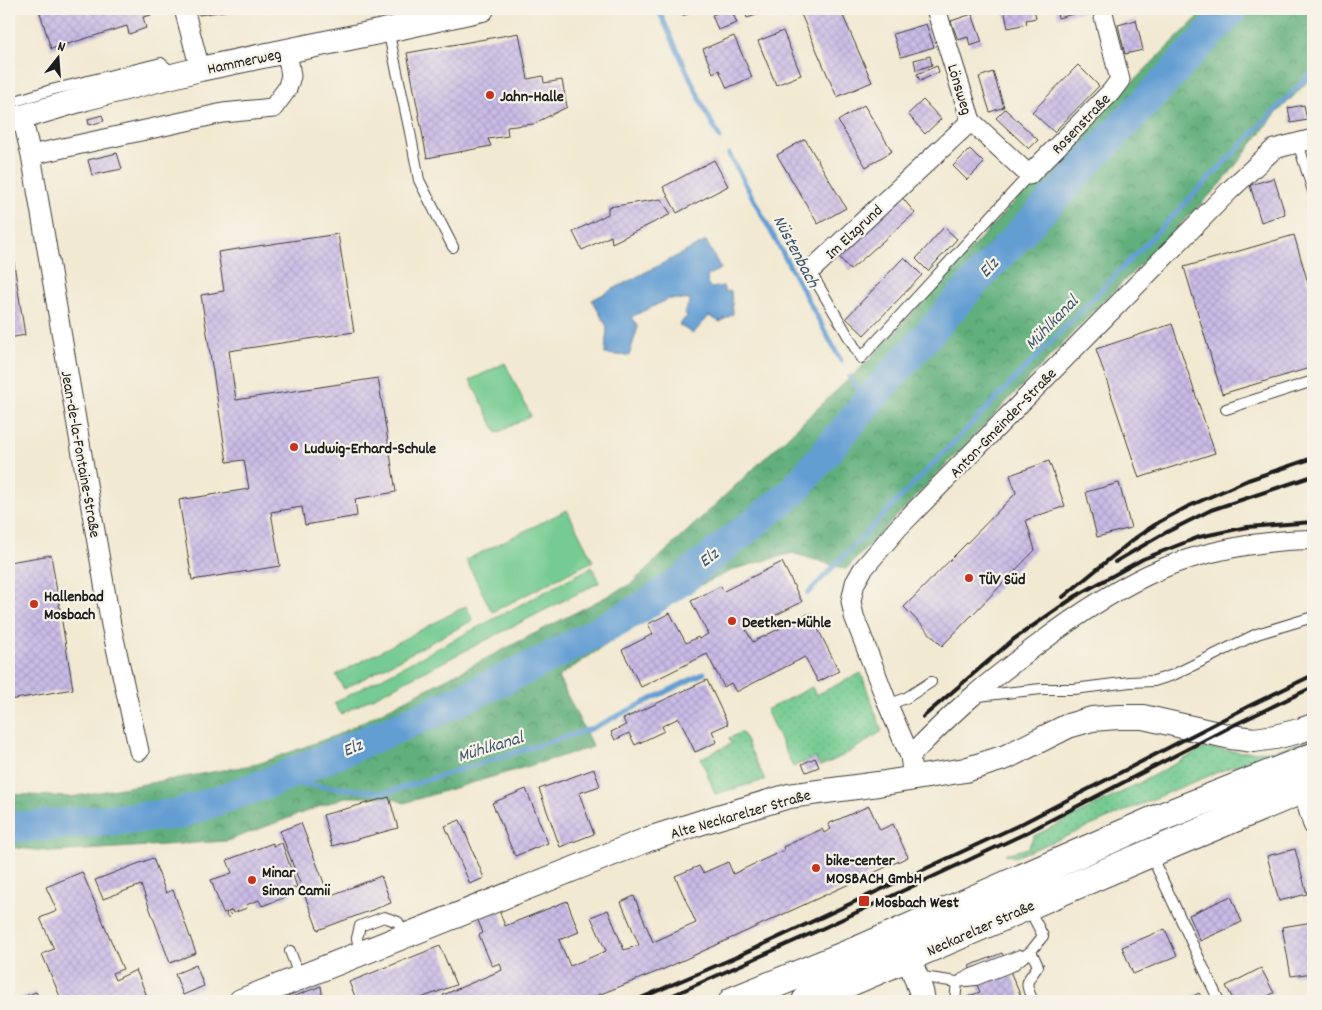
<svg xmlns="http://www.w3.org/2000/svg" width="1322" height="1010" font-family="Dekko,sans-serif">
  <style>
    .grass { fill: url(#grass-dots); stroke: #487456 }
    .forest { fill: url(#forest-crowns); stroke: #3e664c }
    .pitch { fill: #75cb91; stroke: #487456 }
    .water { fill: #639ed3; stroke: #405d78 }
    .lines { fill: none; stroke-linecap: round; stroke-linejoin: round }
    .stream { stroke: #639ed3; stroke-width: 5 }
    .river { stroke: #639ed3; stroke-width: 31 }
    .building { fill: url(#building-cross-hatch) }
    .service-casing { stroke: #3c3b37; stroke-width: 12 }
    .minor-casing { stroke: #3c3b37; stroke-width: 21 }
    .tertiary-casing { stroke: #3c3b37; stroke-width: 26 }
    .primary-casing { stroke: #3c3b37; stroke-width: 30 }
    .service { stroke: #fff; stroke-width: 10 }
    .minor { stroke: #fff; stroke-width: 19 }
    .tertiary { stroke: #fff; stroke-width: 24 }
    .primary { stroke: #fff; stroke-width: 28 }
    .rail { stroke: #1c1c1c; stroke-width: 4 }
    .poi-dot { fill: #c8321e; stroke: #f7f3e8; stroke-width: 2 }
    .labels { text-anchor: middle; stroke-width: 4.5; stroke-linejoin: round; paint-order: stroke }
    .street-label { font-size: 16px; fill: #1c1c1c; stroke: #f7f3e8 }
    .poi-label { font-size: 16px; font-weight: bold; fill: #1c1c1c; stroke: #f7f3e8; text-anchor: start }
    .water-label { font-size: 18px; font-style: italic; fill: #3c566e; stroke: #f7f3e8 }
  </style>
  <defs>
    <pattern id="grass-dots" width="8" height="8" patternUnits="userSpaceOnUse" patternTransform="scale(1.25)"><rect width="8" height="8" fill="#75cb91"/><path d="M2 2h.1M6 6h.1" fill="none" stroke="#65ae7c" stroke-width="1.8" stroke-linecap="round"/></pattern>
    <pattern id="forest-crowns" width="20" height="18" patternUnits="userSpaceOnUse" patternTransform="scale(1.25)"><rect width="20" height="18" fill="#60af7b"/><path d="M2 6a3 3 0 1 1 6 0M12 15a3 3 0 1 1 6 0" fill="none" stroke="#4e8e64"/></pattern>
    <pattern id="building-cross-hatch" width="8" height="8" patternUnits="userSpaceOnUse" patternTransform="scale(1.25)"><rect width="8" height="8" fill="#c9bbe6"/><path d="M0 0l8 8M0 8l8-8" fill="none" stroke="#aca0c5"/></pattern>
  </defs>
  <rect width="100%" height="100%" fill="#f7f3e8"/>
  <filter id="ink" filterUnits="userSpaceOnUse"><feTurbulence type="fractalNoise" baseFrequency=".02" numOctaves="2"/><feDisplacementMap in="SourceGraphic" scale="10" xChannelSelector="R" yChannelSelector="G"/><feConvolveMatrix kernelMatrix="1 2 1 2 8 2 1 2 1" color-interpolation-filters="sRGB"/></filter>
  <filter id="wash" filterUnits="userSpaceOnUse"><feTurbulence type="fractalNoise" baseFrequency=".0096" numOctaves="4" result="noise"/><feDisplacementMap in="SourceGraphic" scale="20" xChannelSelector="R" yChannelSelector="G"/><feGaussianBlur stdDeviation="1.12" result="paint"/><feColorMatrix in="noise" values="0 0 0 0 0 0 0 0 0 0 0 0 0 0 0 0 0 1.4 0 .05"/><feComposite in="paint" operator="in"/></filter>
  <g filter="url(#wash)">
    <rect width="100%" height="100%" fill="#f2e9d2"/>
    <path class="grass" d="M861,673l21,58c-21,14 -38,26 -62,35l-5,-9 -22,10 -27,-57 46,-23 4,8z
      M742,732l23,48 -50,14 -14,-36 30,-14 -2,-6z
      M1313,739v7l-64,26 -5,-10c-77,29 -152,65 -229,95l-10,-3 23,-6 6,-12 73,-36 98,-52 34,4 34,-1 29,-8z"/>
    <path class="forest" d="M1206,9h107v67l-40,41 -53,68 -138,138 -236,246 -54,-16 -57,16 -53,25 -124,83 35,70 -189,56 -15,-6h-44l-118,44 -174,11 -44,-5v-53l62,3 187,-33 79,-29 294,-151 238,-224 166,-181z"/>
    <path class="pitch" d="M505,363l26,53 -34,17 -27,-53z
      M567,510l26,51 -101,51 -26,-52z
      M592,567l8,15 -259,132 -7,-11z
      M466,606l7,14 -129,69 -8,-14z"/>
    <path class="water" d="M706,241l15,28 -13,6 -1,8 4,5 12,-2 2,6 6,-1 2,23 -13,8 -11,-6 -16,18 -14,-9 8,-9 -3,-4 7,-12 -22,-1 -38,18 7,10 -9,29 -24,-2 2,-27 -15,-27z"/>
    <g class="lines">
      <path class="stream" d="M658,9l47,101 15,28
        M729,154l112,207
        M850,377l17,26
        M808,593l505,-522
        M273,781l112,12 206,-64 113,-56"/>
      <path class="river" d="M9,826l15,1 155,-13 94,-33 166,-71 106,-50 94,-51 43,-29 110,-87 75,-90 112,-126 254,-268"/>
    </g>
    <g id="blocks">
      <path class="building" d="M39,9h110l2,6 -8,2 3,11 -17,6 -2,-8 -76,23z
        M198,9h33v1l-32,5z
        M678,9h19l-15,7z
        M728,9h3l6,14 -19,7 -6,-15z
        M744,9h30l-27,9z
        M783,9h36l1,2 6,-2h14l32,73 -35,15 -37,-85 -14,5z
        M1004,9h30l2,9 -10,2 1,4 -19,4z
        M1056,9h29v2l-27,7z
        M972,14l10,28 -12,4 -2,-9 -10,3 -7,-19z
        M1136,20l7,30 -18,4 -7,-29z
        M926,24l8,23 -33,10 -8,-23z
        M783,31l18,44 -25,10 -18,-44z
        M519,33l9,46 15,-3 1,7 18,-3 5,27 -34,17 -26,3 1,9 -20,3 3,7 -64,12 -20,-105z
        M734,36l18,41 -25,11 -8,-18 -6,3 -10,-24z
        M930,56l2,9 -16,5 -2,-10z
        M1078,65l21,21 -45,46 -22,-20z
        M937,66l2,6 -19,9 -3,-7z
        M993,72l11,35 -14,5 -11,-35z
        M923,100l18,19 -16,15 -17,-20z
        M864,105l28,46 -26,16 -28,-46z
        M1304,105l3,15 -16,3 -3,-15z
        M1005,109l33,31 -9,9 -33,-31z
        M102,115l2,6 -15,4 -1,-6z
        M805,139l41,69 -28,16 -41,-69z
        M970,149l14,14 -17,17 -14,-14z
        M117,153l5,16 -30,6 -4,-15z
        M714,160l14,26 -51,27 -14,-26z
        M1274,178l11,36 -24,8 -11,-37z
        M900,195l15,18 -65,57 -15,-18z
        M661,199l10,15 -59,29 -1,-7 -29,14 -9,-18 35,-18v-7z
        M944,227l13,12 -29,32 -12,-12z
        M338,234l16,98 -125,19 7,49 142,-22 18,114 -41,7 2,17 -52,9 -3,-18 -31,5 9,54 -88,14 -13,-80 70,-11 -5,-29 -17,2 -26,-167 23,-4 -6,-39z
        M1294,235l19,65v67l-91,27 -38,-127z
        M9,238h1l15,97 -16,3z
        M904,257l18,18 -58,60 -18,-17z
        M1172,324l43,129 -76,25 -43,-129z
        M1049,461l16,45 -39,14 9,30 -93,96 -38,-39 112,-114 -6,-18z
        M1119,483l12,45 -34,9 -11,-45z
        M51,555l22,134 -64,11v-138z
        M782,562l20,40 -56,28 7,12 57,-29 29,58 -21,11 -13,-25 -69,35 -5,-9 -7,4 -17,-33 -66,33 -19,-37 31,-16 -5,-10 22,-11 16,30 12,-6 1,2 9,-5 -17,-33 30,-15 3,5z
        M707,680l21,44 -16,7 5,11 -22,10 -16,-34 -17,8 2,5 -29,14 -6,-12 -14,7 -4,-8 15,-7 -3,-6z
        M815,758l4,9 -13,5 -4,-8z
        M594,769l6,17 -21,7 15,41 -34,13 -21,-58z
        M526,789l22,54 -33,13 -23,-53z
        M389,797l9,31 -66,18 -9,-31z
        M869,806l11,24 13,-6 15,33 -244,112 -81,32h-137l-3,-6 59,-25 -2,-7 -8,3 -13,-31 4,-2 -6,-15 22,-8 6,16 62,-25 12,31 -20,8 11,26 36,-15 -15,-34 17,-7 16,40 15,-5 -18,-43 13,-6 19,46 43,-19 -21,-47 24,-10 4,7 25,-11 5,12 51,-24 -1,-3 39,-18 2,4 7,-4 -3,-5z
        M460,820l24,58 -14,6 -25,-58z
        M301,823l28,73 52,-20 10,27 -73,27 -38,-99z
        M273,843v3l9,-3 15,44 -8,3 2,5 -29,11 -3,-6 -13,5 1,3 -14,5 -1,-3 -4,2 3,3 -2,2h-2l-1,-3 1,-2 -4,1 -12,-33 21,-7 -5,-13z
        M1295,849l12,45 -28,7 -12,-45z
        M153,858l13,35 7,-3 23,63 -26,10 -29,-78 -38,14 -8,-19z
        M82,872l41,97 -11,4 3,7 21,-10 13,31h-87l-20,-47 12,-5 -14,-31 17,-7 -11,-24z
        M1231,896l11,26 -42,19 -11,-26z
        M1313,922v51l-22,3 -9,-49z
        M1165,929l12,27 -44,18 -11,-27z
        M440,946l16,39 -43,16h-56l-8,-19z
        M1002,953l21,48h-66l23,-9 -11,-26z
        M196,965l8,21 -21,9 -8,-21z
        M1261,968l13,25 -16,8h-24l-8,-15z
        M321,986l2,15h-41z
        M36,992l4,9h-28z
        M1199,993l5,8h-19z"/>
    </g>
  </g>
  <g filter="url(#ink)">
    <use href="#blocks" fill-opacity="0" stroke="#3c3b37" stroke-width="1"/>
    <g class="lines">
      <g class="service-casing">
        <path id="service" d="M388,30l22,102 9,48 34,67
          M9,103l42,-13 110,-27 12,10
          M1298,143l15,48
          M810,271l51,87 168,-183
          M1226,409l87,-28
          M978,696l63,-7h33l56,-7 24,-1 19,-6 84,-41 56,-17
          M888,705l18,-7 25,-16
          M1153,853l3,13 63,135
          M1028,907l15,29 -12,15 7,15c-12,17 -14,16 -5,35
          M290,951l10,27
          M360,954l-3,-16 3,-12 24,-9 14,5 8,14
          M916,976l41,6 19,-2 36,-14 19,-15
          M962,979l10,-5 48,-19
          M955,1001l2,-19"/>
      </g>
      <g class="minor-casing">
        <path id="minor" d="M184,9l16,60
          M412,9l3,15
          M936,9l35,112 58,54 82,-83 9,-12 -18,-71
          M22,117l9,38 80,470 28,126
          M31,155l192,-42 50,-5 14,-19 4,-13 -4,-26
          M810,271l161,-150
          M910,756c20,-20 41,-42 63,-60 20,-18 42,-34 63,-50 38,-29 80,-58 125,-77 28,-12 59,-19 88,-24 21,-3 43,-6 64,-5
          M913,779l-3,-23 -22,-51 -34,-89 -3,-15 4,-18 8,-14 35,-41 332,-338 44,-41 39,-10
          M1289,784l16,15 8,26"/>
      </g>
      <g class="tertiary-casing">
        <path id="tertiary" d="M9,121l77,-23 114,-29 188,-39 94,-21
          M902,939l19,52 2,10
          M241,1001l408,-162 66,-21 74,-22 89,-12 87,-14 41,-13 62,-31 24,-7 26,-2h25l88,20 23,3 21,-3 24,-6 14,-5"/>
      </g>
      <g class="primary-casing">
        <path id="primary" d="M733,1001l128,-52 298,-131 154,-61
          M806,1001l347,-149 160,-67"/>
      </g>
      <use href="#service" class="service"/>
      <use href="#minor" class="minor"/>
      <use href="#tertiary" class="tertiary"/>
      <use href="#primary" class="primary"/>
      <path class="rail" d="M1115,562l48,-28 48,-24 102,-34
        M1063,597l71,-58 25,-17 28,-15 61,-27 65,-22
        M923,717l91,-78 62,-43 67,-37 56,-22 48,-10 66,-5
        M634,1001l100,-43 283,-132 234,-121 62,-30
        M660,1001l159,-71 203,-95 210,-109 81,-39"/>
    </g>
  </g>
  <g class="poi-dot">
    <circle cx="490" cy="95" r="5"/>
    <circle cx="294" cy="447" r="5"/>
    <circle cx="969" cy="578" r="5"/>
    <circle cx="34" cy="604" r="5"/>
    <circle cx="732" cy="621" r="5"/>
    <circle cx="816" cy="868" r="5"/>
    <circle cx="252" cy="880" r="5"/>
    <rect x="858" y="895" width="12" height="12" rx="2.5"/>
  </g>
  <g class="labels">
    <g class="street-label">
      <text transform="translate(244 60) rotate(-12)" y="6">Hammerweg</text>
      <text transform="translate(961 89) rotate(73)" y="6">Lönsweg</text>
      <text transform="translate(1080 123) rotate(-46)" y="6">Rosenstraße</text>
      <text transform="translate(853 231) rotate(-43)" y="6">Im Elzgrund</text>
      <text transform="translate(1002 422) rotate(-46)" y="6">Anton-Gmeinder-Straße</text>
      <text transform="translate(82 454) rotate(80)" y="6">Jean-de-la-Fontaine-Straße</text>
      <text transform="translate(740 813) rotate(-16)" y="6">Alte Neckarelzer Straße</text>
      <text transform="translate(980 927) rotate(-24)" y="6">Neckarelzer Straße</text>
    </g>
    <g class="poi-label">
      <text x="500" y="101">Jahn-Halle</text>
      <text x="304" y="453">Ludwig-Erhard-Schule</text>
      <text x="979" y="584">TÜV Süd</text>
      <text x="44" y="601">Hallenbad<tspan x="44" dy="18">Mosbach</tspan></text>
      <text x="742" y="627">Deetken-Mühle</text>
      <text x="826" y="865">bike-center<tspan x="826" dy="18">MOSBACH GmbH</tspan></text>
      <text x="262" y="877">Minar<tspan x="262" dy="18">Sinan Camii</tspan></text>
      <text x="875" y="907">Mosbach West</text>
    </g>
    <g class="water-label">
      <text transform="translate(797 251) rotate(62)" y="6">Nüstenbach</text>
      <text transform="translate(988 267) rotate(-47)" y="6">Elz</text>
      <text transform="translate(1051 322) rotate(-46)" y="6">Mühlkanal</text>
      <text transform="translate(708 557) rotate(-37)" y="6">Elz</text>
      <text transform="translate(490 746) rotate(-17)" y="6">Mühlkanal</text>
      <text transform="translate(352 747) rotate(-23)" y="6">Elz</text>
    </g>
  </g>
  <rect width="1322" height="1010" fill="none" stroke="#f7f3e8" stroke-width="30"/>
  <g transform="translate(58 58) rotate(17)" stroke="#f7f3e8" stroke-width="4" paint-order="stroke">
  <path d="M0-4L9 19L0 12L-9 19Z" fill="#1c1c1c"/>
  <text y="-8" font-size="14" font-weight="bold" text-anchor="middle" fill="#1c1c1c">N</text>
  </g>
</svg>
